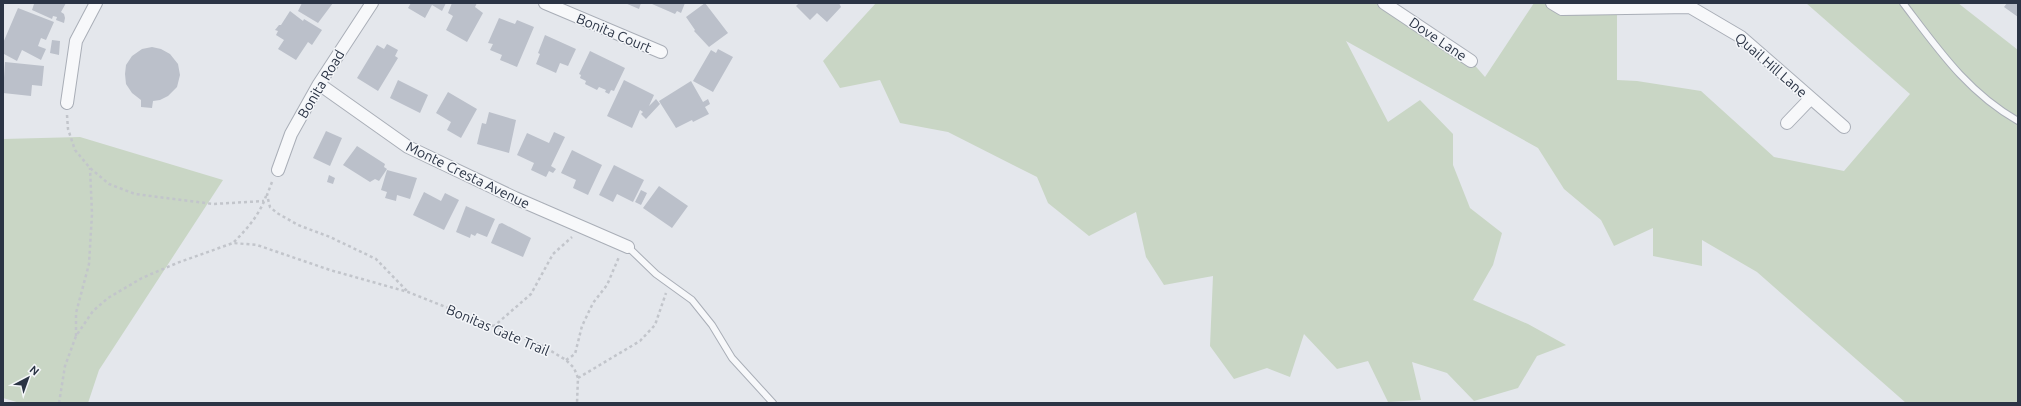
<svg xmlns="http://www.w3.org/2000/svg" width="2021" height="406" font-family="Ubuntu,sans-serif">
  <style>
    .green { fill: #c9d6c5 }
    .building { fill: #bbc0ca }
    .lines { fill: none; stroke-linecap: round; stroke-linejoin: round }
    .lane-casing { stroke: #a9aeb7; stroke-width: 8 }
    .street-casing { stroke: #a9aeb7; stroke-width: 14 }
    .path { stroke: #c2c5cb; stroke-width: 2.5; stroke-dasharray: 3 3; stroke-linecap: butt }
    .lane { stroke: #f7f8fa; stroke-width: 6 }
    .street { stroke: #f7f8fa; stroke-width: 12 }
    .labels { text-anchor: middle; stroke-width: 3; stroke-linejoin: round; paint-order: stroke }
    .street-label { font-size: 14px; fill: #2b3445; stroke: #f4f6f9 }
  </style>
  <rect width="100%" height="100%" fill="#e4e7ec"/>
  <path class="green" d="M876,3h508l87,58 14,16 49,-74 83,5v72l20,1 64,10 73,66 70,14 66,-77 -104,-91h152l60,47v353h-112l-149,-131 -55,-32v26l-49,-10v-28l-39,18 -13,-26 -37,-31 -26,-41 -192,-107 42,81 32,-22 33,34v31l17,43 32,25 -9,32 -20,35 55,24 38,21 -29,11 -19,32 -44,13 -27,-28 -35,-11 9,38 -33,2 -20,-41 -31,8 -33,-35 -14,43 -23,-9 -33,11 -24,-33 3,-70 -49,9 -18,-28 -10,-45 -47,24 -41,-33 -11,-26 -89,-45 -48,-9 -20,-43 -40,8 -17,-27z
    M80,137l143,43 -124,190 -11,33h-68l-17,-5v-259z"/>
  <path class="building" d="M31,3h35l-5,9 3,2 1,4 -1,5 -8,-3 1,-3 -4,-1 -1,3 -20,-9 2,-6z
    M302,3h31l-15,20 -20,-12z
    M411,3h35l-4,8 -10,-6 -7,13 -17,-10z
    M452,3h25l-2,4 8,6 -16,29 -21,-12 7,-14 -5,-3z
    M625,3h16l-2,6z
    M653,3h32l-4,10 -4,-2 -2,3 -23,-10z
    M705,3l23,30 -19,14 -15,-16 1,-1 -9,-13z
    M799,3h40l2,4 -14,15 -10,-9 -7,7 -14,-14z
    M2007,3h11v14l-14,-10z
    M18,8l36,14 -8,18 -5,-2 -3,8 8,3 -5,11 -19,-10 -5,11 -13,-7 -1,-11z
    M290,11l13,10 1,-2 18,11 -10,15 -4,-3 -12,18 -18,-11 6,-9 -8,-5 2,-4 -3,-1 4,-5h2z
    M499,18l16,6 2,-4 17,7 -17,40 -17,-7 2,-5 -12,-5 3,-6 -5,-1z
    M545,35l31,14 -8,17 -8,-3 -4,10 -20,-9 4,-10 -2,-1z
    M52,40l8,1 -1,14 -9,-2z
    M387,44l11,6 -3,6 3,2 -20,33 -21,-13 20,-33 7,4z
    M152,47l9,2 9,5 8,10 2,11 -3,12 -9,9 -8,4 -7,1 -1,7 -11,-1v-7l-9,-7 -6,-9 -1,-10 1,-9 6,-9 10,-7z
    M718,49l15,8 -20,35 -20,-11 18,-31 5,3z
    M590,51l35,17 -11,23 -3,-1 -2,4 -4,-2 1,-2 -7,-3 -2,3 -12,-6 1,-3 -6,-3 1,-3 -2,-1z
    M5,62l39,4 -2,20 -10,-1 -1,11 -28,-3z
    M398,80l30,15 -8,18 -30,-15z
    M624,80l30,15 -5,11 7,-7 4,5 -14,15 -5,-5 2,-2 -3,-2 -8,18 -25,-12z
    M691,81l12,21 5,-3 2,5 -5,3 4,7 -16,8 -1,-2 -16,8 -17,-27z
    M448,92l29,17 -16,29 -14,-8 4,-8 -15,-9z
    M489,112l27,8 -7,33 -32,-9 5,-21 4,1z
    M326,131l16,7 -12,28 -17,-8z
    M554,132l11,5 -14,29 5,3 -3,4 -4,-2 -3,6 -15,-7 3,-7 -17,-8 10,-22 22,10z
    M357,146l28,18 -1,3 3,2 -8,12 -4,-2 -5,3 -27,-17z
    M572,150l30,15 -14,30 -15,-7 3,-8 -15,-7z
    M614,165l30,15 -11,22 -16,-8 -4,8 -14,-7z
    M387,170l30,8 -7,21 -13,-4 -1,6 -11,-3 2,-6 -6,-2z
    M329,175l6,3 -2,6 -6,-2z
    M659,186l29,20 -16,22 -29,-20z
    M641,190l6,3 -6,12 -6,-3z
    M424,192l17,9 4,-8 14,7 -15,30 -31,-15z
    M466,206l29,13 -8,18 -10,-4 -2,3 -4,-2 -1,4 -14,-6z
    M502,223l29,15 -8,19 -32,-14 8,-19z"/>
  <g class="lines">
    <g class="lane-casing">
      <path id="lane" d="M1903,3c35,46 64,89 115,118
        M628,247l28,27 36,26 20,25 20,33 41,45"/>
    </g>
    <g class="street-casing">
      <path id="street" d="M545,3l116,49
        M1384,3l87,58
        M1552,3l10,6 128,-2 51,30 103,90
        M319,84l89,63 107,51 113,49
        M67,103l9,-62 20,-38
        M1787,123l23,-24
        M278,170l13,-36 28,-50 53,-81"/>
    </g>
    <path class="path" d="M67,115l1,14 7,21 15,18 19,16 26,10 78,10 51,-3
      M272,182l-5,13 3,12 7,6 21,12 32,12 46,22 32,33
      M234,242c13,-13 26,-28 32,-46
      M493,327l38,-33 22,-40 19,-17
      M76,336v-23l13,-49 3,-50 -2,-46
      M566,360l9,-6 7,-28 11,-23 14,-18 12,-28
      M578,378l62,-37 15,-16 11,-32
      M59,403l6,-37 11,-30 17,-25 15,-13 34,-20 35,-15 56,-20 24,2 73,25 78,22 133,53 25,15 8,8 4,10 -1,25"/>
    <use href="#lane" class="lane"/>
    <use href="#street" class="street"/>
  </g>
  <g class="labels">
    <g class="street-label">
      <text transform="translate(614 33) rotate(23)" y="5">Bonita Court</text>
      <text transform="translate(1438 39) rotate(34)" y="5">Dove Lane</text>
      <text transform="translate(1771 65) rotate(41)" y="5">Quail Hill Lane</text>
      <text transform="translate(321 84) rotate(-59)" y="5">Bonita Road</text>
      <text transform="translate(468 175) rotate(26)" y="5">Monte Cresta Avenue</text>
      <text transform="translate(498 330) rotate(23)" y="5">Bonitas Gate Trail</text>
    </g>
  </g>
  <rect width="2021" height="406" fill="none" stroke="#2b3445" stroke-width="8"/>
  <g transform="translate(28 378) rotate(41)" stroke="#f4f6f9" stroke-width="3" paint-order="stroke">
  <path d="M0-3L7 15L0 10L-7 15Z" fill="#2b3445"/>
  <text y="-6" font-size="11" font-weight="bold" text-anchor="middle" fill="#2b3445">N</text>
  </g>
</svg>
